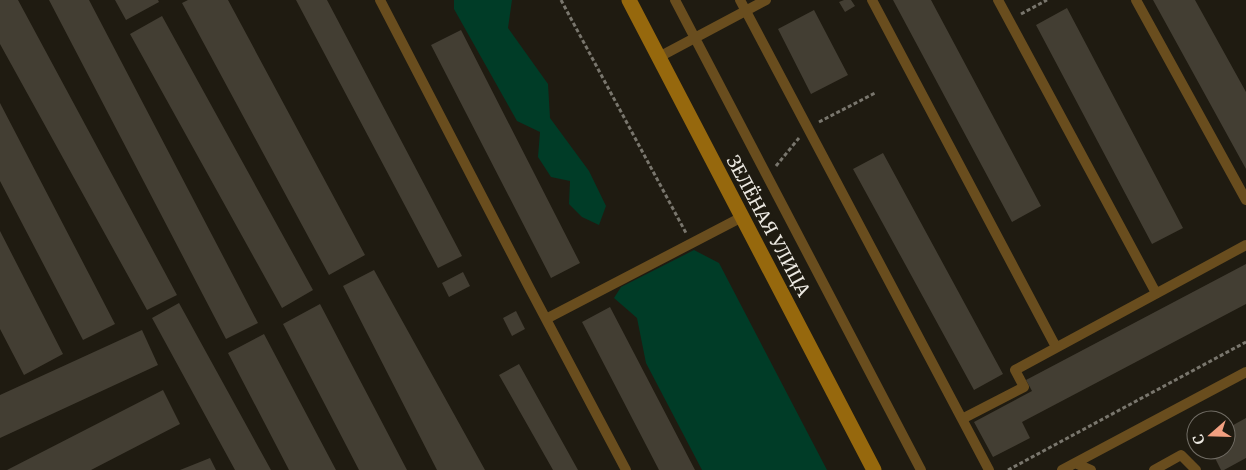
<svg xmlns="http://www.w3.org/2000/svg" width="1246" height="470" font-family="Merriweather,serif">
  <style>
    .green { fill: #003c27 }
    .building { fill: #433e33 }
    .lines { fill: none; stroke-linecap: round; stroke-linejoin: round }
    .path { stroke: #79766d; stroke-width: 3; stroke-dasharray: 4 2.5; stroke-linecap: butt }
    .lane { stroke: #694d1e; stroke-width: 10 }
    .secondary { stroke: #96680d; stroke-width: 15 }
    .labels { text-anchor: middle; stroke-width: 5; stroke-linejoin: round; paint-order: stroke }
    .street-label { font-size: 18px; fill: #ece9e2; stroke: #1f1b11 }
  </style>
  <rect width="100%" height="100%" fill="#1f1b11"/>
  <path class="green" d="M454,0h58l-4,28 40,56 2,34 39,53 17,35 -7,19 -17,-8 -13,-13 1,-23 -19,-4 -13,-20 2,-25 -23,-11 -63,-112z
    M694,250l25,13 108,207h-125l-56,-107 -9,-45 -23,-20 7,-11z"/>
  <path class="building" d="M0,0h18l159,295 -30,15 -147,-266z
    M49,0h40l169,323 -32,16z
    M115,0h43l1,2 -33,18z
    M188,0h40l137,255 -36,20 -147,-272z
    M296,0h31l135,256 -24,12z
    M844,0h7l4,6 -10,6 -6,-10z
    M893,0h38l110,206 -29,16z
    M1153,0h42l51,92v77z
    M1067,8l116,220 -31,16 -116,-219z
    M814,10l34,65 -37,19 -33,-65z
    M162,16l151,274 -31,18 -152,-274z
    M461,30l119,233 -29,15 -120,-233z
    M0,103l115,221 -32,16 -83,-159z
    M883,153l120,221 -29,16 -121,-221z
    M0,231l63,123 -39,21 -24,-46z
    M1246,264v40l-224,118 8,16 -37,19 -19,-35 58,-31 -6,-11z
    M374,270l111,200h-48l-94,-184z
    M463,272l7,14 -21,11 -7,-14z
    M179,303l92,167h-36l-83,-152z
    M320,304l87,166h-48l-76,-146z
    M610,307l85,163h-36l-66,-127 -11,-21z
    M516,311l9,18 -13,7 -9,-18z
    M142,330l16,35 -158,73v-43z
    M264,334l72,136h-47l-61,-117z
    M519,364l59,106h-25l-54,-95z
    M163,390l17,34 -89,46h-84z
    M1246,418v40l-22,12h-3l-10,-20h15v-21z
    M210,458l6,12h-36z"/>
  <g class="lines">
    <path class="path" d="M561,0l125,233
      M1021,14l26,-14
      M819,122l56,-29
      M776,166l23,-28
      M1008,470l238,-128"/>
    <path class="lane" d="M380,0l150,289 96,181
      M675,0l246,470
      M740,0l222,419
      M872,0l184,347
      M998,0l158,293
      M1136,0l110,200
      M659,57l107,-57
      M546,319l196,-102
      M1075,463l16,7
      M989,470l-27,-51 62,-32 -9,-17 231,-125
      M1062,470l184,-98
      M1154,470l27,-15 15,15"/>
    <path class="secondary" d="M629,0l245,470"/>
  </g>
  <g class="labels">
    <g class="street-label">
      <text transform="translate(768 226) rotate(62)" y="6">ЗЕЛЁНАЯ УЛИЦА</text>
    </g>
  </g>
  <g transform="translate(1211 435) rotate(250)"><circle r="24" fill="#1f1b11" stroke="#716d65"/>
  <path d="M0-4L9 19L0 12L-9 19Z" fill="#f2a081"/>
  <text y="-8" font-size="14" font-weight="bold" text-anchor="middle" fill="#ece9e2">С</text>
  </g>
</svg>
